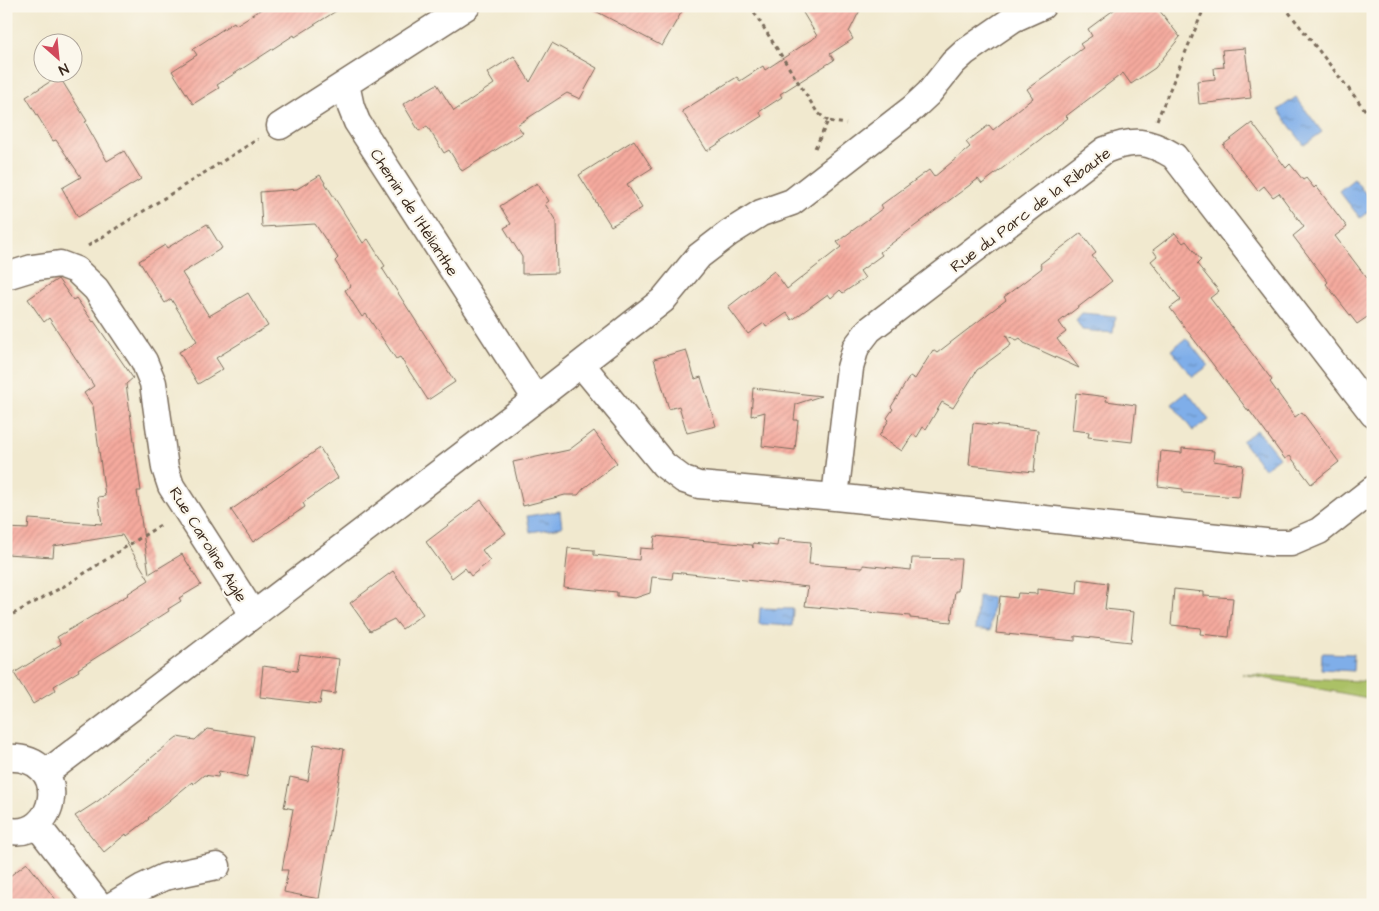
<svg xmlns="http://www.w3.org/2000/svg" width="1379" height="911" font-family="'Architects Daughter',sans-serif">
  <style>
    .green { fill: #abc166; stroke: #737642 }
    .water { fill: url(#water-ripples); stroke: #5d6c84 }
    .building { fill: url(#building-hatch) }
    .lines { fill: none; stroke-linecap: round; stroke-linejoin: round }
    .street-casing { stroke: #7b6d5c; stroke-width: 29 }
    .path { stroke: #7b6d5c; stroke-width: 3; stroke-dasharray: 4 4; stroke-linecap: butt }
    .street { stroke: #fff; stroke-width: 26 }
    .labels { text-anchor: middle; stroke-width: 4.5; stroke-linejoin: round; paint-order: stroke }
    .street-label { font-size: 16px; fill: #3b2a1e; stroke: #fbf7ec }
  </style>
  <defs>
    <pattern id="water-ripples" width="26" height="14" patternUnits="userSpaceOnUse" patternTransform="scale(1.25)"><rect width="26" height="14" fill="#7faee9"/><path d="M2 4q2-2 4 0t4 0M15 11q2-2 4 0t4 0" fill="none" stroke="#698ebc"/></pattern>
    <pattern id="building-hatch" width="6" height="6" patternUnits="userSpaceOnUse" patternTransform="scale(1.25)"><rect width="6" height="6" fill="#f5aa9e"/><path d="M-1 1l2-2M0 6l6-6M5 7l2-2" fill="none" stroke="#d39288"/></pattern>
  </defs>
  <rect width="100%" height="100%" fill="#fbf7ec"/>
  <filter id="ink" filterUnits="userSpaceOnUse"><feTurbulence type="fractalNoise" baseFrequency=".02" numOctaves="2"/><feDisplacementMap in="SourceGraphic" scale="10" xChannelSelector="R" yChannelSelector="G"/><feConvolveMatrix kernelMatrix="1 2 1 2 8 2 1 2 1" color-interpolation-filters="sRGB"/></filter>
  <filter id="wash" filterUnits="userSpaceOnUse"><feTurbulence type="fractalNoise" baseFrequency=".0096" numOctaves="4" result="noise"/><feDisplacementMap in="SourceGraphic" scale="20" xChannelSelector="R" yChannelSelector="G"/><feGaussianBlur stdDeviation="1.12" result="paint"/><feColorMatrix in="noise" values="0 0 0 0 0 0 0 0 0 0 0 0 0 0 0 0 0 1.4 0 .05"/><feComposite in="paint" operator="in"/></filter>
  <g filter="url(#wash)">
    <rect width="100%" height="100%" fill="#f1e9cf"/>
    <path class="green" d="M1242,674l131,8v17z"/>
    <path class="water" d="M1296,97l26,35 -18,13 -26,-35z
      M1354,179l19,24v5l-13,10 -21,-27z
      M1082,313l33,3 -2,17 -31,-3 -6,-10z
      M1186,338l22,28 -15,11 -22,-27z
      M1187,392l22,28 -16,11 -21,-27z
      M1257,430l22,27 -15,12 -22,-28z
      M560,511l2,16 -32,5 -3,-16z
      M978,596l15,2 -3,33 -15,-2z
      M760,608l33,1 -1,17 -33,-2z
      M1322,653l32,1 -1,17 -32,-2z"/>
    <g id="blocks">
      <path class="building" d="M266,6h78l-49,31 -1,-2 -77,50 2,3 -26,16 -21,-33 25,-16 -4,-6 41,-27 2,3z
        M586,6h99l-23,40z
        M799,6h63l-13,26 4,7 -23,15 4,6 -54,34 2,3 -23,15 3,4 -55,35 -25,-40 55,-34 3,4 23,-15 2,4 52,-34z
        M1119,6h37l24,31 -25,31 -24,16 -8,-11 -57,43 2,2 -86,66 -4,-5 -98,73 2,3 -22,16 5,7 -22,15 -3,-3 -9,8 -3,-4 -36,26 -5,-7 -21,14 -2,-4 -16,11 -20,-27 46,-36 13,18 54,-42 -4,-5 46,-34 -2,-3 48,-35 5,7 36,-30 -4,-5 23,-17 4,5 40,-32 -6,-9 56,-41 -3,-4 12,-8 -4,-7z
        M552,43l45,25 -17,31 -13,-6 -50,32 6,8 -61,38 -13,-21 -5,3 -17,-27 -8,5 -16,-27 34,-20 17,27 40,-27 -7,-11 27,-17 16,26z
        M1245,48l6,50 -52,6 -2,-23 18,-2 -1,-11 10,-1 -2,-17z
        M59,76l28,45 -2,1 22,39 17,-10 17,28 -63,38 -16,-29 19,-11 -25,-37 -3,1 -27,-44z
        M1252,123l34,45 4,-4 13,16 3,-2 8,10 2,-2 31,41 -12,9 38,50v27l-16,11 -31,-40 2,-2 -35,-46 11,-9 -25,-34 -6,4 -9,-11 -6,5 -35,-46z
        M634,140l18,28 -25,16 15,24 -31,18 -32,-51z
        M320,175l43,68 5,-4 17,27 -3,2 73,114 -27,18 -28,-43 -4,2 -30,-45 -4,3 -9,-14 -8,-13 6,-4 -16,-25 3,-3 -23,-34 -53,3 -2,-35 37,-3z
        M537,183l12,18 -4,3 11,17 1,52 -35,1v-17l-18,-29 7,-4 -11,-18z
        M207,224l15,24 -40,25 27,43 39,-23 20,33 -52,32 7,11 -25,15 -19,-32 18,-11 -26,-42 -6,4 -26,-42 26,-16 2,3z
        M1081,233l15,20 -4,3 20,25 -53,41 7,10 -9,7 22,29 -55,-25 -4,-5 -3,2 -11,-5 5,10 -34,25 -24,38 -11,-6 -16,27 -3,-2 -6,10 -4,-3 -11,17 -23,-15 10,-16 -2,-2 6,-9 -2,-2 19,-31 5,3 18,-29 4,3 69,-53 -2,-3 38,-29 -2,-4z
        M1175,233l8,10 3,-2 15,19 -4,4 22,27 -9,7 62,82 -2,2 25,35 7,-5 37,50 -28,22 -21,-28 -5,3 -36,-49v2l-79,-104 11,-8 -30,-39 6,-5 -4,-6z
        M58,279l15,21 3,-2 17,24 1,-1 39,57 -7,6 15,107h-4l12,83 33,-20 19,31 -22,13 2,3 -13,8 1,2 -91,58 1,2 -25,15 2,4 -23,14 -19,-31 47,-29 -4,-7 71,-42 -1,-1 22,-14 -27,-45 -68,11 -1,11 -47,-3v-26l22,1 1,-10 73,5 -4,-27 7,-1 -12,-90 -9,-13 10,-7 -45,-68 -5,4 -16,-23z
        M686,350l9,29 6,-2 15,49 -29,7 -8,-27 -10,3 -15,-50z
        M753,388l68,8 -25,8 -2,16h4l-3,30 -33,-4 3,-34 -14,4z
        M1076,393l31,4 -1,4 30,4 -4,37 -44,-5 1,-5 -17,-2z
        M973,423l65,7 -4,42 -65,-7z
        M594,431l23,32 -33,25 -6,7h-13l-42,11 -10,-44 56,-12z
        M320,448l18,30 -35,25 2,4 -52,35 -22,-32z
        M1182,448l32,3 -1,10 30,4 -4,32 -56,-4v-4l-25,-3 3,-35 21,2z
        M481,500l25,33 -24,17 8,11 -19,15 -6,-8 -13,10 -26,-36z
        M655,536l97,9 1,3v-5l24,3 1,-7 33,3 -2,22 54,4v-3l48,5 1,-12 49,1 -3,32h-3l-4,31 -41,-4v-2l-105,-10 3,-19 -135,-15 -1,7 -20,-2 -2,16 -15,5 -18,-2v-4l-53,-5 4,-39 26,2v5l45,5 1,-12 13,1z
        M393,571l30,43 -21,15 -8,-10 -24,12 -20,-28z
        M1078,579l30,4 -3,26 29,3 -3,30 -56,-6v5l-79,-8 4,-37 17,2 1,-5 19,1v-5l40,5z
        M1174,589l30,3v4l29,2 -4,39 -29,-3 1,-6 -30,-3z
        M300,654l39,5 -4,35 -13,-2 -2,12 -60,-7 3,-31 34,5z
        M207,729l47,7 -7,41 -28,-6 -1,6 -14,-2 -11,9 -1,-2 -44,36 1,1 -22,17 -1,-2 -22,18 -29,-36 23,-15 79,-64 18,3z
        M314,744l30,5 -25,150 -35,-7 4,-22h-6l11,-61 -9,-2 6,-30 18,4z
        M27,863l33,42h-54v-26z"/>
    </g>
  </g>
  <g filter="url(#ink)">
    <use href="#blocks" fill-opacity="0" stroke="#7b6d5c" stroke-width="1"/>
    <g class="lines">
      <g class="street-casing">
        <path id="street" d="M346,84l5,23 6,15 179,277
          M280,126l187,-120
          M6,276l26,-8 28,-4 16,6 20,19 48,72 9,22 12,85 6,18 82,128
          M581,364l83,101 20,15 15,5 136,12 440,46h16l28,-12 54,-42
          M835,497l15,-129 6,-21 13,-17 236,-180c28,-11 43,-10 69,6l199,258
          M6,758c69,-4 51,86 0,72
          M46,773l490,-374 127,-99 36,-44 30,-23 32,-20 31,-11 121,-94 16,-15 24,-30 12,-11 48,-33 29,-13
          M37,825l62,80
          M113,905l30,-18 21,-10 53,-11"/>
      </g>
      <path class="path" d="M750,6l67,106 11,9
        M1284,6l89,114
        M1157,120l48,-114
        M815,148l13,-27 18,3
        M88,246l170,-107
        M6,618l60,-33 96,-61"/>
      <use href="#street" class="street"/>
    </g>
  </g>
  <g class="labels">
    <g class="street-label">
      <text transform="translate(1030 209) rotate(-37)" y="6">Rue du Parc de la Ribaute</text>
      <text transform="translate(415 212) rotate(57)" y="6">Chemin de l'Hélianthe</text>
      <text transform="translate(209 544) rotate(58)" y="6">Rue Caroline Aigle</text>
    </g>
  </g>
  <rect width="1379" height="911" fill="none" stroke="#fbf7ec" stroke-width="25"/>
  <g transform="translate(58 58) rotate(153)"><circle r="24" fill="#fbf7ec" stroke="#aea59a"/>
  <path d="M0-4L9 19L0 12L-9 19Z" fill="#d1495b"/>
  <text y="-8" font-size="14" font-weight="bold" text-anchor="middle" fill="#3b2a1e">N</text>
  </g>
</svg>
